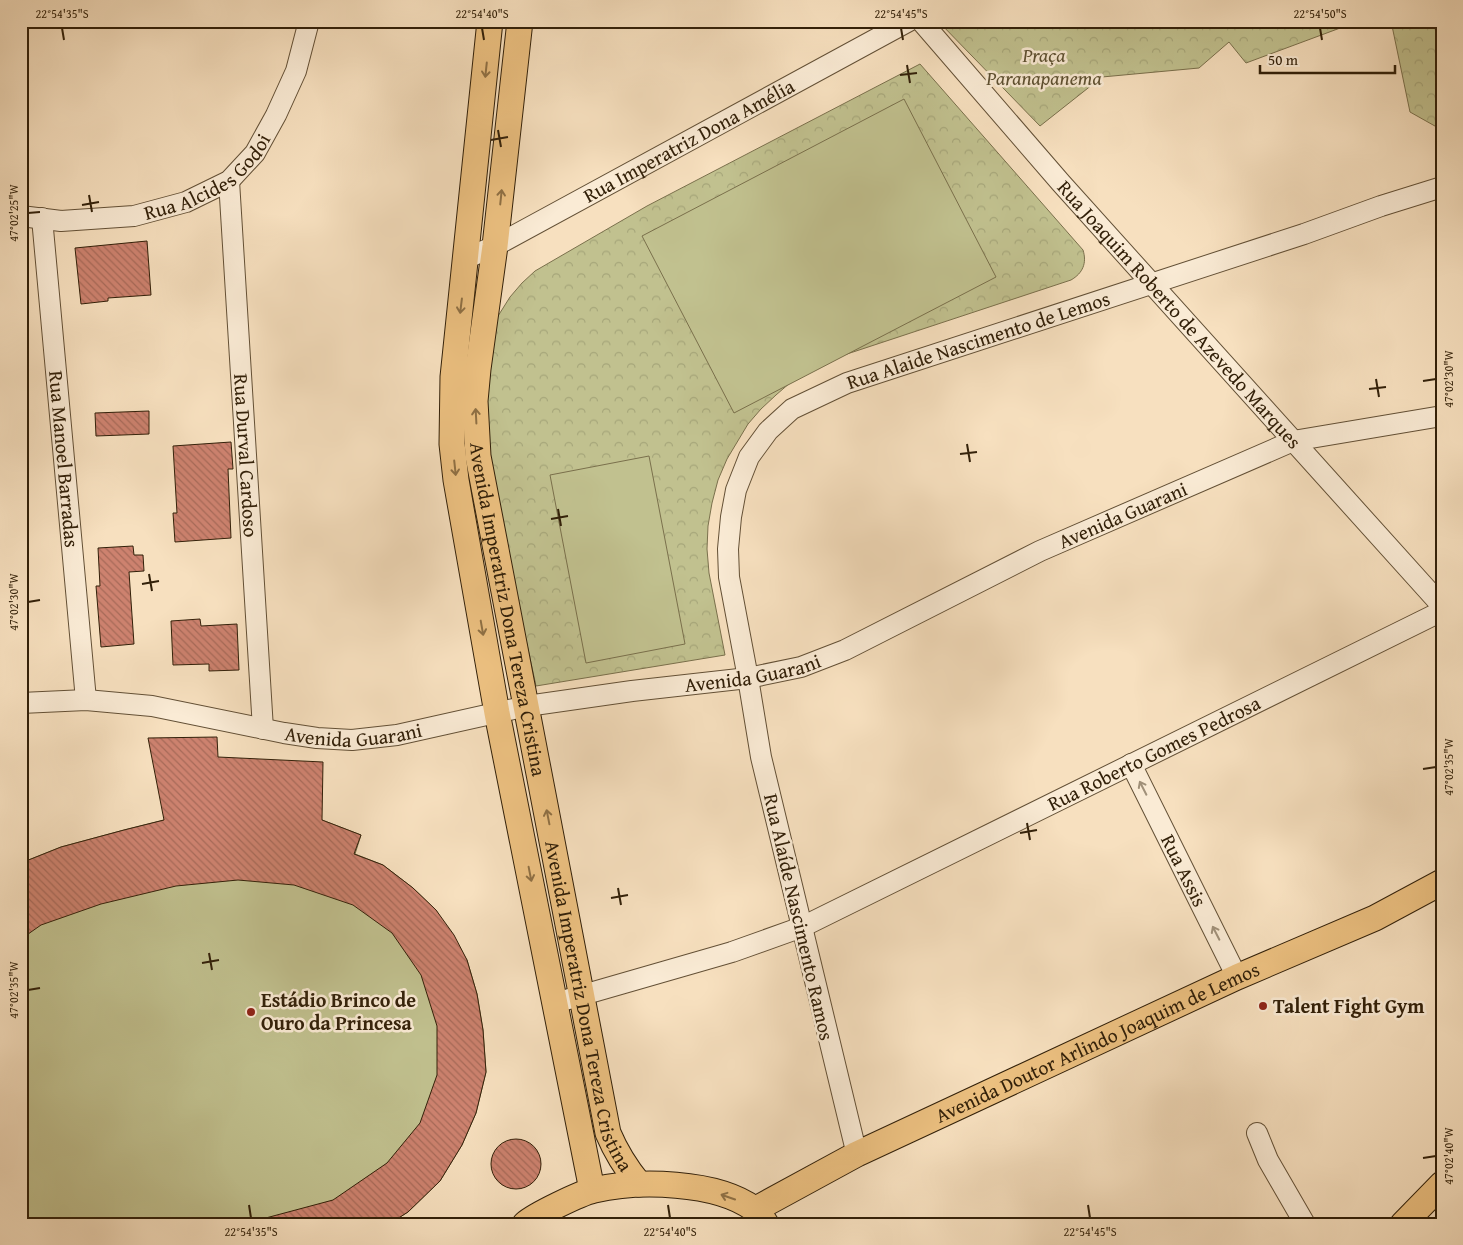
<svg xmlns="http://www.w3.org/2000/svg" width="1463" height="1245" font-family="'Gentium Book Plus',serif">
  <style>
    .park { fill: url(#park-crowns); stroke: #7a704c }
    .pitch { fill: #c1c18f; stroke: #7a704c }
    .building { fill: url(#building-back-hatch); stroke: #322009 }
    .lines { fill: none; stroke-linecap: round; stroke-linejoin: round }
    .minor-casing { stroke: #635036; stroke-width: 22 }
    .major-casing { stroke: #322009; stroke-width: 27 }
    .minor { stroke: #faebd5; stroke-width: 20 }
    .major { stroke: #ecc080; stroke-width: 25 }
    .oneway { stroke: #8f7044 }
    .oneway2 { stroke: #a09079 }
    .ticks { fill: none; stroke: #322009; stroke-width: 2 }
    .poi-dot { fill: #8f2418; stroke: #faebd5; stroke-width: 2 }
    .labels { text-anchor: middle; stroke-width: 5; stroke-linejoin: round; paint-order: stroke }
    .park-label { font-size: 20px; font-style: italic; fill: #5d5031; stroke: #faebd5 }
    .street-label { font-size: 20px; fill: #322009; stroke: #faebd5 }
    .poi-label { font-size: 20px; font-weight: bold; fill: #322009; stroke: #faebd5; text-anchor: start }
    .neatline { fill: none; stroke: #322009; stroke-width: 2 }
    .ticks-label { font-size: 12px; text-anchor: middle; fill: #322009 }
  </style>
  <defs>
    <pattern id="park-crowns" width="20" height="18" patternUnits="userSpaceOnUse" patternTransform="scale(1.25)"><rect width="20" height="18" fill="#c1c18f"/><path d="M2 6a3 3 0 1 1 6 0M12 15a3 3 0 1 1 6 0" fill="none" stroke="#a6a67a"/></pattern>
    <pattern id="building-back-hatch" width="6" height="6" patternUnits="userSpaceOnUse" patternTransform="scale(1.25)"><rect width="6" height="6" fill="#cd826f"/><path d="M-1 5l2 2M0 0l6 6M5-1l2 2" fill="none" stroke="#a76a59"/></pattern>
  </defs>
  <rect width="100%" height="100%" fill="#f7e0bf"/>
  <filter id="stains"><feTurbulence type="fractalNoise" baseFrequency=".004" numOctaves="4"/><feColorMatrix values="0 0 0 0 .2 0 0 0 0 .09 0 0 0 0 .02 0 0 0 .5 -.17"/></filter>
  <radialGradient id="worn" r=".72"><stop offset=".6" stop-color="#630" stop-opacity="0"/><stop offset="1" stop-color="#630" stop-opacity=".3"/></radialGradient>
  <path class="park" d="M938,21h421l-113,42 -17,-21 -30,26 -97,9 -62,49z
    M1391,21h51v109l-32,-18z
    M920,64l163,186c4,13 0,23 -12,30l-227,75 -53,27 -15,13 -15,14 -13,15 -21,35 -9,21 -6,23 -4,23 -1,23 2,24 16,82 -189,31 -44,-204 -6,-74 7,-84 17,-27 12,-14 13,-12 112,-65z"/>
  <path class="pitch" d="M904,99l92,178 -262,136 -92,-177z
    M649,456l36,188 -99,19 -36,-188z
    M164,820h158l39,15 -6,19 28,11 30,23 23,22 31,50 10,34 6,36 3,42 -10,41 -14,32 -22,36 -32,31 -19,12h-368v-361l40,-16 63,-17z"/>
  <path class="building" d="M147,241l4,54 -43,3v3l-27,3 -6,-56z
    M149,411v23l-53,2 -1,-23z
    M231,442l2,27h-5l3,69 -56,4 -2,-29h4l-4,-67z
    M133,546l1,9h9l1,16 -15,1 5,72 -33,3 -5,-61h4l-2,-38z
    M200,619l1,7 36,-2 2,46 -30,1v-7l-36,1 -2,-44z
    M217,737l1,20 105,5 -1,58 39,15 -7,19 29,11 30,23 23,22 18,25 13,25 10,34 6,36 3,42 -10,41 -14,32 -22,36 -32,31 -19,12h-127v-5l71,-19 54,-37 33,-40 17,-48v-49l-16,-51 -29,-42 -39,-28 -59,-20 -56,-5 -62,6 -75,18 -60,21 -20,14v-76l40,-16 63,-17 40,-10 -16,-82z
    M491 1164a25 25 0 1 1 50 0a25 25 0 1 1-50 0Z"/>
  <g class="lines">
    <g class="minor-casing">
      <g id="minor">
        <path id="s1" d="M921,21l140,162 381,423"/>
        <path id="s2" d="M229,181l34,548"/>
        <path id="s3" d="M21,216l40,5 73,-5 52,-14 43,-21 26,-28 21,-38 20,-44 13,-50"/>
        <path id="s4" d="M42,218l44,482"/>
        <path id="s5" d="M467,258l28,-12 414,-225"/>
        <path id="s6" d="M21,703l65,-3 66,6 132,27 33,5 35,2 45,-5 130,-29 105,-15 116,-13 53,-11 44,-17 195,-99 253,-110 149,-25"/>
        <path id="s7" d="M1131,764l106,213"/>
        <path id="s8" d="M555,1003l177,-51 70,-25 640,-316"/>
        <path d="M1257,1133l11,27 37,64"/>
        <path id="s9" d="M857,1155l-96,-398 -13,-79 -19,-101 -1,-28 3,-32 5,-27 13,-33 19,-26 24,-22 55,-26 457,-149 77,-28 61,-19"/>
      </g>
    </g>
    <g class="major-casing">
      <g id="major">
        <path d="M490,21l-37,356 -1,67 4,36 41,233 95,477"/>
        <path id="s10" d="M520,21l-25,225 -17,123 -3,32 3,55 130,677c8,19 18,35 31,51"/>
        <path id="s11" d="M756,1209l101,-55 380,-177 138,-59 67,-36"/>
        <path d="M525,1224c10,-9 56,-31 69,-34 44,-10 122,-9 160,19 5,3 9,10 12,15"/>
        <path d="M1403,1224l39,-40"/>
      </g>
    </g>
    <use href="#minor" class="minor"/>
    <use href="#major" class="major"/>
  </g>
  <defs><path id="oneway-shaft" d="M-6 0H5M1.5-3L5.5 0L1.5 3" fill="none" stroke-width="1.6" stroke-linecap="round" stroke-linejoin="round" transform="scale(1.25)"/></defs>
  <g class="oneway">
    <use href="#oneway-shaft" transform="translate(486 70) rotate(96)"/>
    <use href="#oneway-shaft" transform="translate(501 197) rotate(-84)"/>
    <use href="#oneway-shaft" transform="translate(461 306) rotate(97)"/>
    <use href="#oneway-shaft" transform="translate(476 416) rotate(-93)"/>
    <use href="#oneway-shaft" transform="translate(455 468) rotate(84)"/>
    <use href="#oneway-shaft" transform="translate(482 628) rotate(80)"/>
    <use href="#oneway-shaft" transform="translate(548 817) rotate(-101)"/>
    <use href="#oneway-shaft" transform="translate(530 874) rotate(79)"/>
    <use href="#oneway-shaft" transform="translate(728 1197) rotate(-161)"/>
  </g>
  <g class="oneway2">
    <use href="#oneway-shaft" transform="translate(1143 788) rotate(-117)"/>
    <use href="#oneway-shaft" transform="translate(1216 933) rotate(-117)"/>
  </g>
  <path class="ticks" d="M62,28l2,12M482,28l2,12M901,28l2,12M1320,28l2,12M907,65l3,18M900,75l17,-2M498,130l3,17M491,140l17,-3M89,195l3,17M82,205l17,-3M28,213l12,-1M1376,379l3,18M1423,381l13,-2M1369,389l17,-2M967,444l3,18M960,454l17,-2M558,509l3,17M551,519l17,-3M149,574l3,17M142,584l17,-3M28,602l12,-2M1423,769l13,-2M1027,823l3,17M1020,833l17,-3M618,888l3,17M611,898l17,-3M209,953l3,17M202,963l17,-3M28,990l12,-2M1423,1158l13,-2M249,1205l2,13M668,1205l2,13M1088,1205l2,13"/>
  <g class="poi-dot">
    <circle cx="1263" cy="1006" r="5"/>
    <circle cx="251" cy="1012" r="5"/>
  </g>
  <g class="labels">
    <g class="park-label">
      <text x="1044" y="62">Praça<tspan x="1044" dy="23">Paranapanema</tspan></text>
    </g>
    <g class="street-label">
      <text dy="7" stroke="none"><textPath href="#s5" startOffset="251">Rua Imperatriz Dona Amélia</textPath></text>
      <text dy="7" stroke="none"><textPath href="#s3" startOffset="199">Rua Alcides Godoi</textPath></text>
      <text dy="7" stroke="none"><textPath href="#s1" startOffset="391">Rua Joaquim Roberto de Azevedo Marques</textPath></text>
      <text dy="7" stroke="none"><textPath href="#s9" startOffset="979">Rua Alaide Nascimento de Lemos</textPath></text>
      <text dy="7" stroke="none"><textPath href="#s2" startOffset="275">Rua Durval Cardoso</textPath></text>
      <text dy="7" stroke="none"><textPath href="#s4" startOffset="242">Rua Manoel Barradas</textPath></text>
      <text dy="7" stroke="none"><textPath href="#s6" startOffset="1146">Avenida Guarani</textPath></text>
      <text dy="7" stroke="none"><textPath href="#s10" startOffset="594">Avenida Imperatriz Dona Tereza Cristina</textPath></text>
      <text dy="7" stroke="none"><textPath href="#s6" startOffset="741">Avenida Guarani</textPath></text>
      <text dy="7" stroke="none"><textPath href="#s6" startOffset="336">Avenida Guarani</textPath></text>
      <text dy="7" stroke="none"><textPath href="#s8" startOffset="651">Rua Roberto Gomes Pedrosa</textPath></text>
      <text dy="7" stroke="none"><textPath href="#s7" startOffset="119">Rua Assis</textPath></text>
      <text transform="translate(799 917) rotate(77)" y="7">Rua Alaíde Nascimento Ramos</text>
      <text dy="7" stroke="none"><textPath href="#s10" startOffset="999">Avenida Imperatriz Dona Tereza Cristina</textPath></text>
      <text dy="7" stroke="none"><textPath href="#s11" startOffset="380">Avenida Doutor Arlindo Joaquim de Lemos</textPath></text>
    </g>
    <g class="poi-label">
      <text x="261" y="1007">Estádio Brinco de<tspan x="261" dy="23">Ouro da Princesa</tspan></text>
      <text x="1273" y="1013">Talent Fight Gym</text>
    </g>
  </g>
  <rect width="1463" height="1245" fill="none" stroke="#f7e0bf" stroke-width="55"/>
  <path d="M1260 65v8h135v-8" fill="none" stroke="#322009" stroke-width="2.5"/>
  <text x="1268" y="65" font-size="15" fill="#322009" stroke="#faebd5" stroke-width="4" paint-order="stroke">50 m</text>
  <rect x="28" y="28" width="1408" height="1190" class="neatline"/>
  <g class="ticks-label">
    <text x="62" y="18">22°54'35"S</text>
    <text x="482" y="18">22°54'40"S</text>
    <text x="901" y="18">22°54'45"S</text>
    <text x="1320" y="18">22°54'50"S</text>
    <text transform="translate(14 213) rotate(-90)" y="4">47°02'25"W</text>
    <text transform="translate(1449 379) rotate(-90)" y="4">47°02'30"W</text>
    <text transform="translate(14 602) rotate(-90)" y="4">47°02'30"W</text>
    <text transform="translate(1449 767) rotate(-90)" y="4">47°02'35"W</text>
    <text transform="translate(14 990) rotate(-90)" y="4">47°02'35"W</text>
    <text transform="translate(1449 1156) rotate(-90)" y="4">47°02'40"W</text>
    <text x="251" y="1236">22°54'35"S</text>
    <text x="670" y="1236">22°54'40"S</text>
    <text x="1090" y="1236">22°54'45"S</text>
  </g>
  <rect width="100%" height="100%" filter="url(#stains)"/>
  <rect width="100%" height="100%" fill="url(#worn)"/>
</svg>
